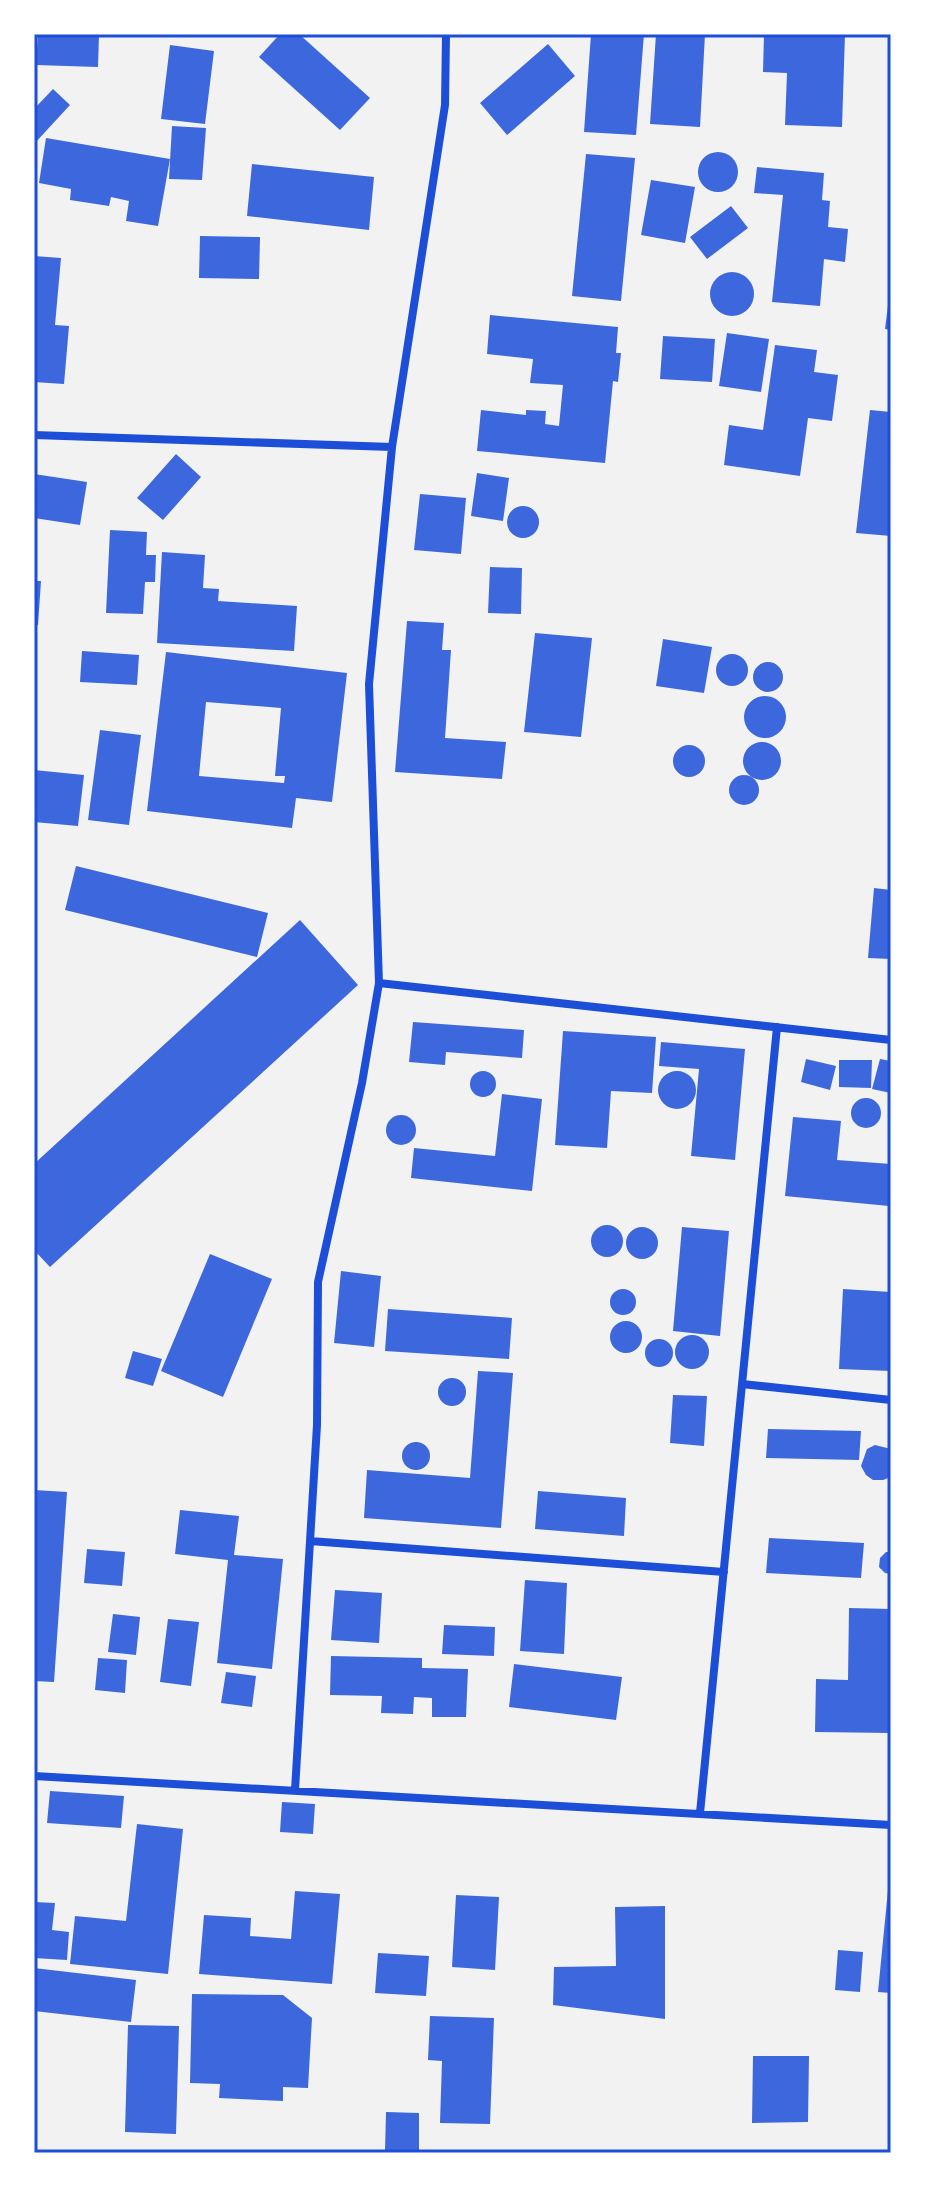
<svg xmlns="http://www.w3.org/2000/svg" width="925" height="2187" font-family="Helvetica,sans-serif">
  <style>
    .building { fill: #3d67dc; fill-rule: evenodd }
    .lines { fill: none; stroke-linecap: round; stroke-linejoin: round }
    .minor { stroke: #1d4ed8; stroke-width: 8 }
    .neatline { fill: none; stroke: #1d4ed8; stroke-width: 3 }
  </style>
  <rect width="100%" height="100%" fill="#f2f2f2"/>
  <path class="building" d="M38,34h61l-1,33 -62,-2z
    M280,34h19l71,64 -30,32 -81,-73z
    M591,34h53l-8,101 -52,-3z
    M656,34h49l-5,93 -50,-3z
    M764,34h81l-3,93 -57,-2 2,-52 -24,-1z
    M548,44l27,32 -68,59 -27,-32z
    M170,45l44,6 -9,73 -44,-5z
    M53,89l17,16 -36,39v-35z
    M172,126l34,2 -4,52 -33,-1z
    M46,138l124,21 -12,67 -32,-5 3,-20 -18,-4 -2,9 -39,-6 1,-11 -32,-6z
    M698 172a20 20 0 1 1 40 0a20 20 0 1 1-40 0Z
    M586,154l49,4 -14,143 -49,-5z
    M252,164l122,13 -5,53 -122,-14z
    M757,167l67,6 -2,27 8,1 -2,26 20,2 -3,33 -21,-3 -4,47 -48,-4 11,-107 -29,-2z
    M651,180l44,7 -10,56 -44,-8z
    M731,206l17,22 -41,31 -17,-22z
    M200,236l60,1 -1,42 -60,-1z
    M34,256l27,2 -6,67 14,1 -5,58 -30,-2z
    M710 294a22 22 0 1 1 44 0a22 22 0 1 1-44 0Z
    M889,298h2v32l-6,-1z
    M490,315l128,12 -2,26h5l-3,29 -5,-1 -8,82 -128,-12 4,-41 45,5v-5l20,1 -1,13 14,2 4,-41 -33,-2 3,-24 -46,-5z
    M727,333l42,6 -8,53 -42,-6z
    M663,336l52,3 -3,43 -52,-3z
    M775,345l42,5 -3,22 24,3 -6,46 -24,-3 -8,58 -76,-11 5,-40 34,5z
    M870,410l21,2v124l-35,-3z
    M176,454l25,23 -38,43 -26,-22z
    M477,473l32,5 -6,43 -32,-5z
    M34,474l53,8 -7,43 -46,-7z
    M420,494l46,4 -5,56 -47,-4z
    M507 522a16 16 0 1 1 32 0a16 16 0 1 1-32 0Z
    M110,530l37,2 -1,23h10l-1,27h-10l-2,32 -37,-1z
    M162,552l43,3 -2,33 16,1 -1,12 79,5 -3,45 -137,-8z
    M490,567l32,1 -1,46 -33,-1z
    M34,581h7l-3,44h-4z
    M407,621l37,2 -2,27h9l-6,88 61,4 -4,37 -107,-7z
    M535,633l57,5 -11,99 -57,-5z
    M663,639l49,8 -8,46 -48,-7z
    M82,651l57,4 -2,30 -57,-3z
    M166,652l181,21 -15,129 -36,-4 -4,30 -145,-17zM206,702l75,6 -6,68h10l-1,7 -85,-7z
    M716 670a16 16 0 1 1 32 0a16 16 0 1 1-32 0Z
    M753 677a15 15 0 1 1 30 0a15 15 0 1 1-30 0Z
    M744 717a21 21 0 1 1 42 0a21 21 0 1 1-42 0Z
    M100,730l41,5 -12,90 -41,-5z
    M743 761a19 19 0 1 1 38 0a19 19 0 1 1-38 0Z
    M673 761a16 16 0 1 1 32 0a16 16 0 1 1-32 0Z
    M34,770l50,5 -6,51 -44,-4z
    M729 790a15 15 0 1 1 30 0a15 15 0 1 1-30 0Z
    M76,866l192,47 -11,44 -192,-47z
    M874,888l17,2v69l-23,-1z
    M300,920l58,65 -308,282 -16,-17v-86z
    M413,1022l111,8 -2,28 -76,-6 -1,13 -36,-3z
    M563,1031l93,6 -4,56 -41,-2 -4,57 -52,-3z
    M661,1042l84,7 -10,111 -44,-4 8,-87 -40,-3z
    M806,1059l30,7 -6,24 -29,-8z
    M880,1059l11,2v32l-19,-4z
    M839,1060h33l-1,28 -32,-1z
    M470 1084a13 13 0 1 1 26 0a13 13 0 1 1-26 0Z
    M658 1090a19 19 0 1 1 38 0a19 19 0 1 1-38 0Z
    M502,1094l40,5 -10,92 -121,-13 3,-30 81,8z
    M851 1113a15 15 0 1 1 30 0a15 15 0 1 1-30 0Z
    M386 1130a15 15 0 1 1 30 0a15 15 0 1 1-30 0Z
    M793,1117l48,4 -4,39 54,4 -2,42 -104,-10z
    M591 1241a16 16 0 1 1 32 0a16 16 0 1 1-32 0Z
    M626 1243a16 16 0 1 1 32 0a16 16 0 1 1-32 0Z
    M682,1227l47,4 -9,105 -47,-5z
    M210,1254l62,25 -49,118 -62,-26z
    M341,1271l40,5 -7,71 -40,-4z
    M843,1289l48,3v79l-52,-2z
    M610 1302a13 13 0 1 1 26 0a13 13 0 1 1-26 0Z
    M388,1309l124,9 -3,41 -124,-8z
    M610 1337a16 16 0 1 1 32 0a16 16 0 1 1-32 0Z
    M675 1352a17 17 0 1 1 34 0a17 17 0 1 1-34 0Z
    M645 1353a14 14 0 1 1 28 0a14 14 0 1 1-28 0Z
    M133,1351l29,8 -9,27 -28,-8z
    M478,1371l35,2 -12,155 -137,-10 3,-48 103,8z
    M438 1392a14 14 0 1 1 28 0a14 14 0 1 1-28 0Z
    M673,1395l34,1 -3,50 -34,-3z
    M768,1429l93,2 -2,29 -93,-2z
    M402 1456a14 14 0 1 1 28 0a14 14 0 1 1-28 0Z
    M875,1445l16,4v28l-8,3h-10l-7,-5 -5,-9 6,-17z
    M34,1490l33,2 -13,190 -20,-1z
    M538,1491l88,7 -2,38 -89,-7z
    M180,1510l59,6 -5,39 49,4 -11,110 -55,-6 11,-103 -53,-6z
    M769,1538l95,5 -3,35 -95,-5z
    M87,1549l38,3 -3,34 -38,-3z
    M886,1552h5v22l-6,-1 -6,-6 1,-9z
    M525,1580l42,3 -3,71 -44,-3z
    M335,1590l47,3 -3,50 -48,-3z
    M849,1608l42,1v124l-76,-1 1,-53 32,1z
    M113,1614l27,3 -4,38 -28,-3z
    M168,1619l31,3 -8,64 -31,-4z
    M444,1625l51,2 -1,29 -52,-2z
    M331,1656l91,2v10l46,1 -2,48h-34v-19l-18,-1 -1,17 -32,-1 1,-17 -52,-1z
    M98,1658l29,2 -2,33 -30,-3z
    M514,1664l108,13 -6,43 -107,-13z
    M226,1672l30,4 -4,31 -31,-4z
    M50,1791l74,5 -3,32 -74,-5z
    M282,1802l33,2 -2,30 -33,-2z
    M137,1824l46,5 -15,145 -98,-10 5,-48 51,5z
    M888,1890h3v103l-13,-1z
    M295,1891l45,3 -8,90 -133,-10 5,-59 47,3 -1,18 41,3z
    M456,1895l43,2 -4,73 -43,-3z
    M34,1902l21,1 -3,27 17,2 -2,28 -33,-2z
    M665,1906v113l-112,-14 1,-38 62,-1 -1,-59z
    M838,1950l25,2 -3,40 -25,-2z
    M378,1953l51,3 -3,40 -51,-3z
    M34,1968l102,12 -5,42 -97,-11z
    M192,1994l91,1 29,23 -4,70 -25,-1v14l-64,-3 1,-14 -30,-1z
    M430,2016l64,2 -4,106 -50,-1 2,-62 -14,-1z
    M128,2025l51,1 -3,108 -51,-2z
    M753,2056h56l-1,66 -56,1z
    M386,2112l33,1v38h-34z"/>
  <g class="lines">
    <path class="minor" d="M34,435l358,12
      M379,983l512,57
      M742,1384l149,16
      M310,1541l414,31
      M34,1776l857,49
      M295,1790l22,-365 1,-143 44,-199 17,-100 -10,-299 23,-237 53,-342 1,-71
      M700,1813l77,-786"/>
  </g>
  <rect width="925" height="2187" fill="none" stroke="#ffffff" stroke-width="72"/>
  <rect x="36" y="36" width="853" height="2115" class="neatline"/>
</svg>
